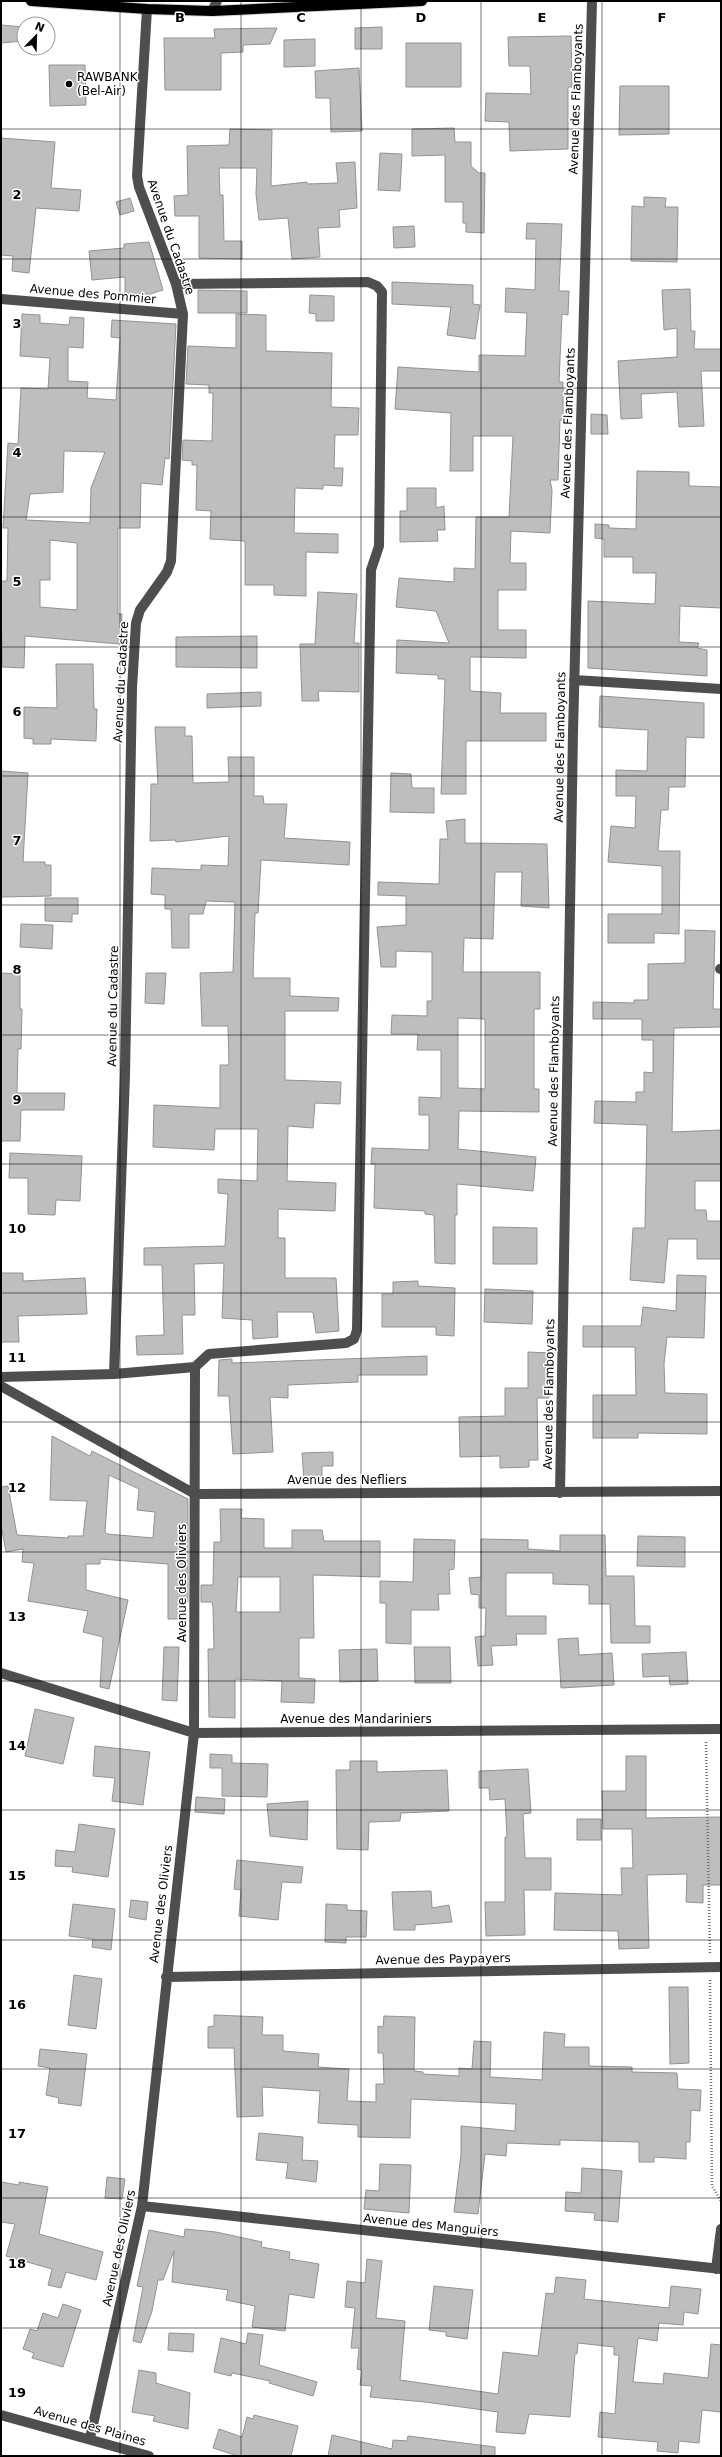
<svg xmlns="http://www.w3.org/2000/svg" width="722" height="2457" font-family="'DejaVu Sans',sans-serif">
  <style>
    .building { fill: #bebebe; stroke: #929292; fill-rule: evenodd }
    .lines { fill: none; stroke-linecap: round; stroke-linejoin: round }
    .major-casing { stroke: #dbdbdb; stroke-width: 12 }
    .path { stroke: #707070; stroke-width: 2.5; stroke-dasharray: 1 2; stroke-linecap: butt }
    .minor { stroke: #4e4e4e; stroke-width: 10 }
    .major { stroke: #000; stroke-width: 10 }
    .grid { fill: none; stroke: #000; stroke-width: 1; stroke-opacity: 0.55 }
    .poi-dot { fill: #000; stroke: #fff; stroke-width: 1.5 }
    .labels { text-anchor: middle; stroke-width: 3; stroke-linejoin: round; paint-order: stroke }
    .poi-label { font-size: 12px; fill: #000; stroke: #fff; text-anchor: start }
    .street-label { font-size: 12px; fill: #000; stroke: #fff }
    .grid-label { font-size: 13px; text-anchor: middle; font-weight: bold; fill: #000; stroke: #fff; stroke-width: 3; stroke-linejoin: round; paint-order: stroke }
  </style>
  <rect width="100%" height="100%" fill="#fff"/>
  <path class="building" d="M1,25l23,2v14l-23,2z
    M382,27v22h-27v-21z
    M277,28l-7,16 -27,1v7l-22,1v37h-56l-1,-52h51l-1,-9z
    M571,36l1,51h-4v62l-58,2 -1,-29 -24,-1 1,-28 45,1 -1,-28h-21l-1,-29z
    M315,39v27l-31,1v-27z
    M406,43h55v44h-55z
    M49,65h36l1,40 -36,1z
    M359,68l3,63 -31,1 -1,-34h-14l-1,-27z
    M620,86h49v48l-50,1z
    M454,128l1,14h16v24l8,7h6l-1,60 -18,-1v-9h-3v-21h-18v-47l-33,1v-27z
    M230,129l42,1 -1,56 36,-4v2l31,-1 -2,-20 19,-1 2,46 -18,2 1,17 -22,1 2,29 -28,2 -4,-41 -29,2 -3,-26 1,-26h-38l1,27h3l1,46h18v18l-43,-1v-42h-24l-1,-20 14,-1 -1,-49 42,-1z
    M1,138l54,4 -4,46 30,2 -2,21 -43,-3 -7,65 -17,-2 1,-15 -12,-1z
    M380,153l22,1 -2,37 -22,-1z
    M644,197l22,1 -1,9h13l-1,55 -46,-1 1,-55 12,1z
    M130,198l4,13 -14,4 -4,-13z
    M527,223l35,1 -3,67h10l-1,24 -6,-1 -3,68h4v38h-3l-2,60h-8l2,10 -2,43 -39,-2 -1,32h16v27h-28v40h28v28l-56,-1v34l31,2 -1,20h46v28h-80v53h-25l4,-115h-7v-4l-42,-2 1,-33 52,3 -13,-32 -40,-4 3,-29 55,4v-14l21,1 1,-52h33l4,-81h-40v35h-23l1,-58 -56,-4 3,-42 81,5v-17l46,1 2,-43 -22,-1 1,-24 29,2 1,-51h-10z
    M414,226l1,21 -21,1 -1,-21z
    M149,242l14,48 -13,4h-25v-17l-33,3 -3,-29 35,-3v-4z
    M392,282l81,3v19l7,1 -5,34 -28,-4 4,-28 -59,-3z
    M690,289l1,42h4l-1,18h27v22h-20l3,55 -25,1 -2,-35 -36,2 1,24 -21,1 -3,-58 59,-4v-29l-13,2 -2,-40z
    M198,290l49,1v22h-49z
    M310,295l24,1v25h-18v-7l-7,-1z
    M22,314l18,1v8l29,2 1,-8 14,1 -1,30 -15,-1v34l20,1 -1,16 29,2 4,-62 -9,-1 1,-17 64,4 -7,135 -4,-1 -3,27 -21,-2 -1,45h-22v86h4l-2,30 -95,-8 -1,32 -22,-1 -1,-86h6l1,-53h-5l5,-85 10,1 3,-56 27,1 2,-31 -30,-2zM64,451l41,1 -14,36 -1,35 -64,-3 4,-26 33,-2zM50,540l27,3v67l-37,-3v-27h10z
    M236,314l30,1v36l66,2 -1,54 28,1 -1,27h-23l-1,33h9l-1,18 -19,-1v4l-28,-1 -1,45 44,1v19l-32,-1v44l-32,-1v-10h-29v-44l-35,-2 1,-28 -15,-1 1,-45h-5v-4l-10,-1 1,-20 29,1 1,-48h-4v-8l-23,-1 2,-38 48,2z
    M591,414l16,1 1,19h-17z
    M637,471l52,1v14l32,1v121l-41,-2 -1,36 20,1 -2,5 10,2v26l-119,-8v-67l67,3 1,-31h-23v-16h-29v-18l-9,-1v-14l14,1v3l27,1z
    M407,488h29v20l8,-2 1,24h-8l1,11 -38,1v-31h7z
    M318,592l39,2 -3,49h5v49l-41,-1 1,10h-17l-2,-57h15z
    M257,636v32l-81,-1v-30z
    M56,664h37l1,45h3l-1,32 -45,-2v5h-18v-5l-9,-1v-31l33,1z
    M261,692v14l-54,2v-14z
    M600,696l104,7v35l-18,-1 -1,50h-16l-1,23h-7l-3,41h22l-1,83 -25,-1v10h-46v-29h54v-48l-54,-4 3,-36 24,2 1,-32h-20v-26l31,1 1,-41 -49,-3z
    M155,727h30v9h7l1,47 36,-1 -1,-25h26v39h9l1,8h23l-3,34 66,4 -1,23 -88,-5 -3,53h-3l-2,65h37v18l49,2 -1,13h-53v69l56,2 -1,22 -25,-1 -2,25 -25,-2 -1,55 49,2 -1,28 -57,-2v29h7v40h51l3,53 -23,2 -3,-21h-36l1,25 -25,2 -1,-19 -30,-2 2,-55 -30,1 1,51h-13l1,39 -46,1 -1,-19 28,-1 -2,-70h-18v-17l81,-2 3,-52 -10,-1v-14l39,2 1,-52h-43l-1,21 -61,-3 1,-42 66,3v-43h9l-1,-39h-26l-2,-53 33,-1 2,-70 -29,-1 -3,13h-14v34h-17l-1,-39h-6v-14l-14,-1 1,-26 49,2v-5l27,1 1,-30 -53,6 -1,-2 -25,1 1,-57h7z
    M1,771l27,2 -5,89h22v3h6v31l-50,1z
    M391,773l20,1 1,14h22v25l-44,-1z
    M465,819v24l82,1 2,64 -28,-2 1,-34h-27l-2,67 -29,-1 -1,34h77v37h-6v80h5v23l-80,-1 -1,38 78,8 -3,34 -76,-7v31h-2v49l-20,-1 -1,-48 -9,-1v-3l-51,-3 1,-44h-4l1,-16 57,2v-35h-10v-18l22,1v-48h-24l1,-16h-27l1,-19 35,1v-15h5v-49l-36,-1v16h-15l-4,-40 29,-2v-29l-28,-1v-13l61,2 1,-45h8l-2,-18zM458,1018l27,1v70l-27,-1z
    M45,898h33v16h-6v8l-27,-1z
    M21,924l32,1 -1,24 -32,-2z
    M685,930l30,1 -2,78h8v18l-47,1 -2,104 49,-2v51h-26v29h11l1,11h14v38h-24v-20h-29l-4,44 -34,-3 3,-52h12l2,-103 -53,-2 1,-22 41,1v-10h8v-20l9,1v-33h-11v-21h-49v-17l41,1v-3h14v-36l37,-1z
    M1,973l19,1v35h2l-1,40h-3l-1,44h48l-1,17h-43l-1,31h-19z
    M146,973h20l-2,31 -19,-1z
    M10,1153l72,3 -2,45 -24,-1 -1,15 -27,-1v-36h-19z
    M493,1227l44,1v36h-44z
    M1,1273h22v8l62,-3 2,36 -69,2 1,26h-18z
    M677,1275l29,1 -2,62 -37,-1 -3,27 1,29 42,1v40l-69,-1v5h-45v-43h43l-1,-48h-52v-21h58l2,-19 33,4z
    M418,1281v5l37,2 -1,48 -18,-1v-8h-54v-33h11v-12z
    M485,1289l48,2 -1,33 -48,-2z
    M528,1352l22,1 -1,45h-12l1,62h-9v7l-29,1v-12l-40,1 -1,-40 46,-1v-28h23z
    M427,1356v19h-69v7l-70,3v13l-18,-1 3,55 -40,2 -4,-58h-11l1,-36 13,-1v4z
    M52,1436l38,20 2,-5 96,48v103h-6v17h-14v-55l-68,-5v5h-14v26l42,10 -19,89 -9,-2 3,-50 -20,-5 5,-21 -60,-10 6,-38 -12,-1 1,-13 -17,3 -5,-27v-38l7,-1 9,49 51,3v-2h15l4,-35 -37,-1zM109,1475l30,14 -2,21 18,2 -2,26 -46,-4 -2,-2z
    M333,1452v14h-11v12l-18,1 -2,-26z
    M220,1509h22l-1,9 23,1v29h28v-18h30l2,11h56v36l-67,-2 1,63h-15v40l16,1 -1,24 -33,-1 1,-21 -47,-2v39l-26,-1 -1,-68h6l-1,-42 -1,-5h-11v-17h12l1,-43h7zM238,1577h42v35h-44z
    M560,1535h45l1,41h28l1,50h15v17h-39l-1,-39h-21v-19l-36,-1v-11h-47v43h40v18h-30l1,11 -26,1 2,19 -15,1 -3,-29 10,-1 1,-28h-7v-13l-8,-1 -2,-16 12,-1v-38l47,1v9l32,2z
    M638,1536l47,1v30l-48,-1z
    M414,1539l41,1 -1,29 -5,1 1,24h-12l1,16h-28v34l-25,-1v-40h-6v-22l33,1z
    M578,1638l1,17 33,-2 2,32 -53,3 -3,-49z
    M164,1647h15l-2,54 -15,-1z
    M414,1647h36l1,36h-36z
    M377,1649l1,32 -38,1 -1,-32z
    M686,1652l2,32 -18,1 -1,-9 -26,1 -1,-23z
    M35,1709l39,9 -11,46 -38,-8z
    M95,1746l55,6 -7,53 -31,-4 3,-23 -22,-2z
    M210,1754l22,1v8l36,1 -1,33 -45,-1v-28h-12z
    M626,1756h20v62l75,-1v68h-18v18l-17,-1 1,-28 -40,1 2,73 -30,1 -1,-18 -64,-1 1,-37 67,2 -1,-27h12l-1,-39h-29l-1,-38h24z
    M350,1761h27v11l70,-2 2,41 -48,2 -1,8 -31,1 -1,28 -31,-1 -1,-79h14z
    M528,1769l3,44 -8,1 2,44h26v32h-27l1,45 -39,1 -1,-34h20v-65h2l-2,-38 -15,1 -1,-12h-10v-17z
    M196,1797l29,2 -1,15 -29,-2z
    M308,1801l-1,39 -37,-4 -3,-32z
    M577,1819h24v21h-24z
    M79,1824l36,5 -7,48 -36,-5 1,-5 -18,-1 1,-16 19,2z
    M237,1860l66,7 -2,16 -19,-1 -4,38 -39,-4 2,-26 -7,-1z
    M431,1891l1,17 17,-3 3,17 -37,3v5h-21l-2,-38z
    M131,1900l17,2 -2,18 -17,-3z
    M73,1904l42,5 -4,41 -19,-3 1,-8 -24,-3z
    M326,1904l21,1v5l20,1 -1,26h-20v6l-21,-1z
    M74,1975l28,4 -6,50 -28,-4z
    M669,1987h19l1,76 -19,1z
    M214,2015l49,2 -1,18h21v16l36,3 -1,13 31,2 -2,32 29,1v-18h8l-1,-31h-5v-27l5,1 1,-11 31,1 -1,54 9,1v2l36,2v-8l13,1 2,-28 17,1 -1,35 52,3 2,-48 21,2 -1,13h25v19l43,1v5l45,1 1,16 23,1 -1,21 -9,-1 -1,32h-4v17l-32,-2v5h-15v-20l-79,-2v5l-53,-2 -1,13 -21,-2 -7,60 -24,-2 7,-58v-28l54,5 1,-27 -105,-5 -1,39 -52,-1v-12l-40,-2 2,-32 -58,-4 1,29 -26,1 -3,-69h-26v-21l6,-1z
    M40,2049l47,5 -6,52 -23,-3 1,-5 -13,-3 4,-27 -12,-2z
    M259,2133l44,4 -1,23 16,1 -2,21 -30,-4 2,-15 -32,-3z
    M380,2164l31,1 -2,48 -45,-4 2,-19 13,1z
    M582,2168l40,3 -4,51 -24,-2 1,-7 -30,-2 1,-19 15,1z
    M107,2177l18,2 -3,20 -17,-1z
    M1,2182l18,3v-3l29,5 -9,47 64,18 -7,28 -30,-8 -5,16 -13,-3 4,-16 -46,-13 9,-32 -14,-2z
    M185,2229l31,3 46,10 -1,5 29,5 -1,7 30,5 -5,34 -25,-4 -4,37 -33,-4 3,-21 -29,-6 2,-10 -56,-8 2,-31 -11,29h-5l-6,31 -11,32 -8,-2 10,-54 -6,-1 12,-56 35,7z
    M367,2259l15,2 -6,57 29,3 -5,59 98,14 5,-42 35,4 8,-63 8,1 2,-17 30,3 -2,19 85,9 2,-22 30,3 -3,25 -14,-2 -1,13 -24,-2 -2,18 -19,-3 -5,44 30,2 1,-11 44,5 3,-34 10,1v67l-19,-2 -3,33 -20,-2 -1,12 -21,-2 1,-9 -60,-5 2,-25 15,2 4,-59h-5v-8l-36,-4 -1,11 -2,-1 -5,64 -41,-3 -4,20 -29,-2 2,-20 -73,-10 -55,-5 2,-11 -12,-1 2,-15 -5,-1 2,-21h-8l4,-40 -10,-1 2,-26 18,2z
    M434,2286l39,4 -6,49 -21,-3v-4l-17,-2z
    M63,2304l18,6 -18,57 -31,-9 2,-5 -11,-4 7,-20 7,2 6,-18 15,5z
    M169,2333l25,1 -1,18 -25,-2z
    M248,2333l15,2 -4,30 58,17 -4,14 -44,-13 1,-2 -38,-8 -1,3 -17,-4 7,-34 25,6z
    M139,2370l17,3v10l34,10 -2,36 -35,-8 2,-5 -23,-4z
    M254,2415l44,11 -7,30h-53l-25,-8 6,-19 23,8 5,-20 6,2z
    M332,2435l60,14 1,-9 14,1 1,-5 87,11v9h-167z"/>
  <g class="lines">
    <g class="major-casing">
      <path id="major" d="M31,1l116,8 65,2 210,-10"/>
    </g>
    <path class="path" d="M706,1742l4,213
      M710,1980l2,206 9,15"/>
    <path class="minor" d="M212,11l5,-10
      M1,299l182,15
      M574,680l147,9
      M720,969h1
      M114,1374l11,-299 7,-387 4,-65 4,-13 27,-38 4,-11 12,-247 -7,-30 -37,-97 -2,-11 10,-167
      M1,1377l113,-3 81,-7 14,-13 137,-11 8,-4 3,-9 14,-760 8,-24 3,-254 -5,-6 -9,-4 -192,2
      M1,1386l194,108 526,-3
      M560,1493l13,-761 19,-731
      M1,1673l193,60 527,-4
      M166,1977l555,-10
      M142,2206l579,63
      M716,2269l5,-40
      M1,2415l148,41
      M90,2438l52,-232 52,-473 1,-366"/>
    <use href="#major" class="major"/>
  </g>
  <path class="grid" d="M120,1v2455M241,1v2455M361,1v2455M481,1v2455M602,1v2455M1,129h720M1,259h720M1,388h720M1,517h720M1,647h720M1,776h720M1,905h720M1,1035h720M1,1164h720M1,1293h720M1,1422h720M1,1552h720M1,1681h720M1,1810h720M1,1940h720M1,2069h720M1,2198h720M1,2328h720"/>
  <circle class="poi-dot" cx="69" cy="84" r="4"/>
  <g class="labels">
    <g class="poi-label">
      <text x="77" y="81">RAWBANK<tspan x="77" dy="14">(Bel-Air)</tspan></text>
    </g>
    <g class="street-label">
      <text transform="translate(576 99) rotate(-88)" y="4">Avenue des Flamboyants</text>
      <text transform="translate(171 237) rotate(71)" y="4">Avenue du Cadastre</text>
      <text transform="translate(93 294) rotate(5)" y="4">Avenue des Pommier</text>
      <text transform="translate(568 423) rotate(-88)" y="4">Avenue des Flamboyants</text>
      <text transform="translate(121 682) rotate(-87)" y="4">Avenue du Cadastre</text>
      <text transform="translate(560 747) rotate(-89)" y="4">Avenue des Flamboyants</text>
      <text transform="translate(113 1006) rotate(-89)" y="4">Avenue du Cadastre</text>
      <text transform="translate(554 1071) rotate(-89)" y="4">Avenue des Flamboyants</text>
      <text transform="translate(549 1394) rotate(-89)" y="4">Avenue des Flamboyants</text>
      <text x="347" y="1484">Avenue des Nefliers</text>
      <text transform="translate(182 1583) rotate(-90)" y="4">Avenue des Oliviers</text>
      <text x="356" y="1723">Avenue des Mandariniers</text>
      <text transform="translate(161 1904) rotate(-83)" y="4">Avenue des Oliviers</text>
      <text transform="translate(443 1959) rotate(-1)" y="4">Avenue des Paypayers</text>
      <text transform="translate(431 2225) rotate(6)" y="4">Avenue des Manguiers</text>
      <text transform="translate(119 2248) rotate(-78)" y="4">Avenue des Oliviers</text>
      <text transform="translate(90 2426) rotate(16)" y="4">Avenue des Plaines</text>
    </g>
  </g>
  <g class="grid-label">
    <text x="180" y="22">B</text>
    <text x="301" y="22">C</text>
    <text x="421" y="22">D</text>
    <text x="542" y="22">E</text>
    <text x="662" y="22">F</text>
    <text x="17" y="199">2</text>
    <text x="17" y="328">3</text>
    <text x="17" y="457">4</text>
    <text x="17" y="586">5</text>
    <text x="17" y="716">6</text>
    <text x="17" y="845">7</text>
    <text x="17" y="974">8</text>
    <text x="17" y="1104">9</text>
    <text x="17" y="1233">10</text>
    <text x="17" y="1362">11</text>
    <text x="17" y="1492">12</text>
    <text x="17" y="1621">13</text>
    <text x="17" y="1750">14</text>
    <text x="17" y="1880">15</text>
    <text x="17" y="2009">16</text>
    <text x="17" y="2138">17</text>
    <text x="17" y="2268">18</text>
    <text x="17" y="2397">19</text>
  </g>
  <rect width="722" height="2457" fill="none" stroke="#000000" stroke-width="4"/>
  <g transform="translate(36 36) rotate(23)"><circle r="19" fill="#ffffff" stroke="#999999"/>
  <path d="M0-3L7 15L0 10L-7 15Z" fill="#000000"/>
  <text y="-6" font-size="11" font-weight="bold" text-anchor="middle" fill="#000000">N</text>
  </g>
</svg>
